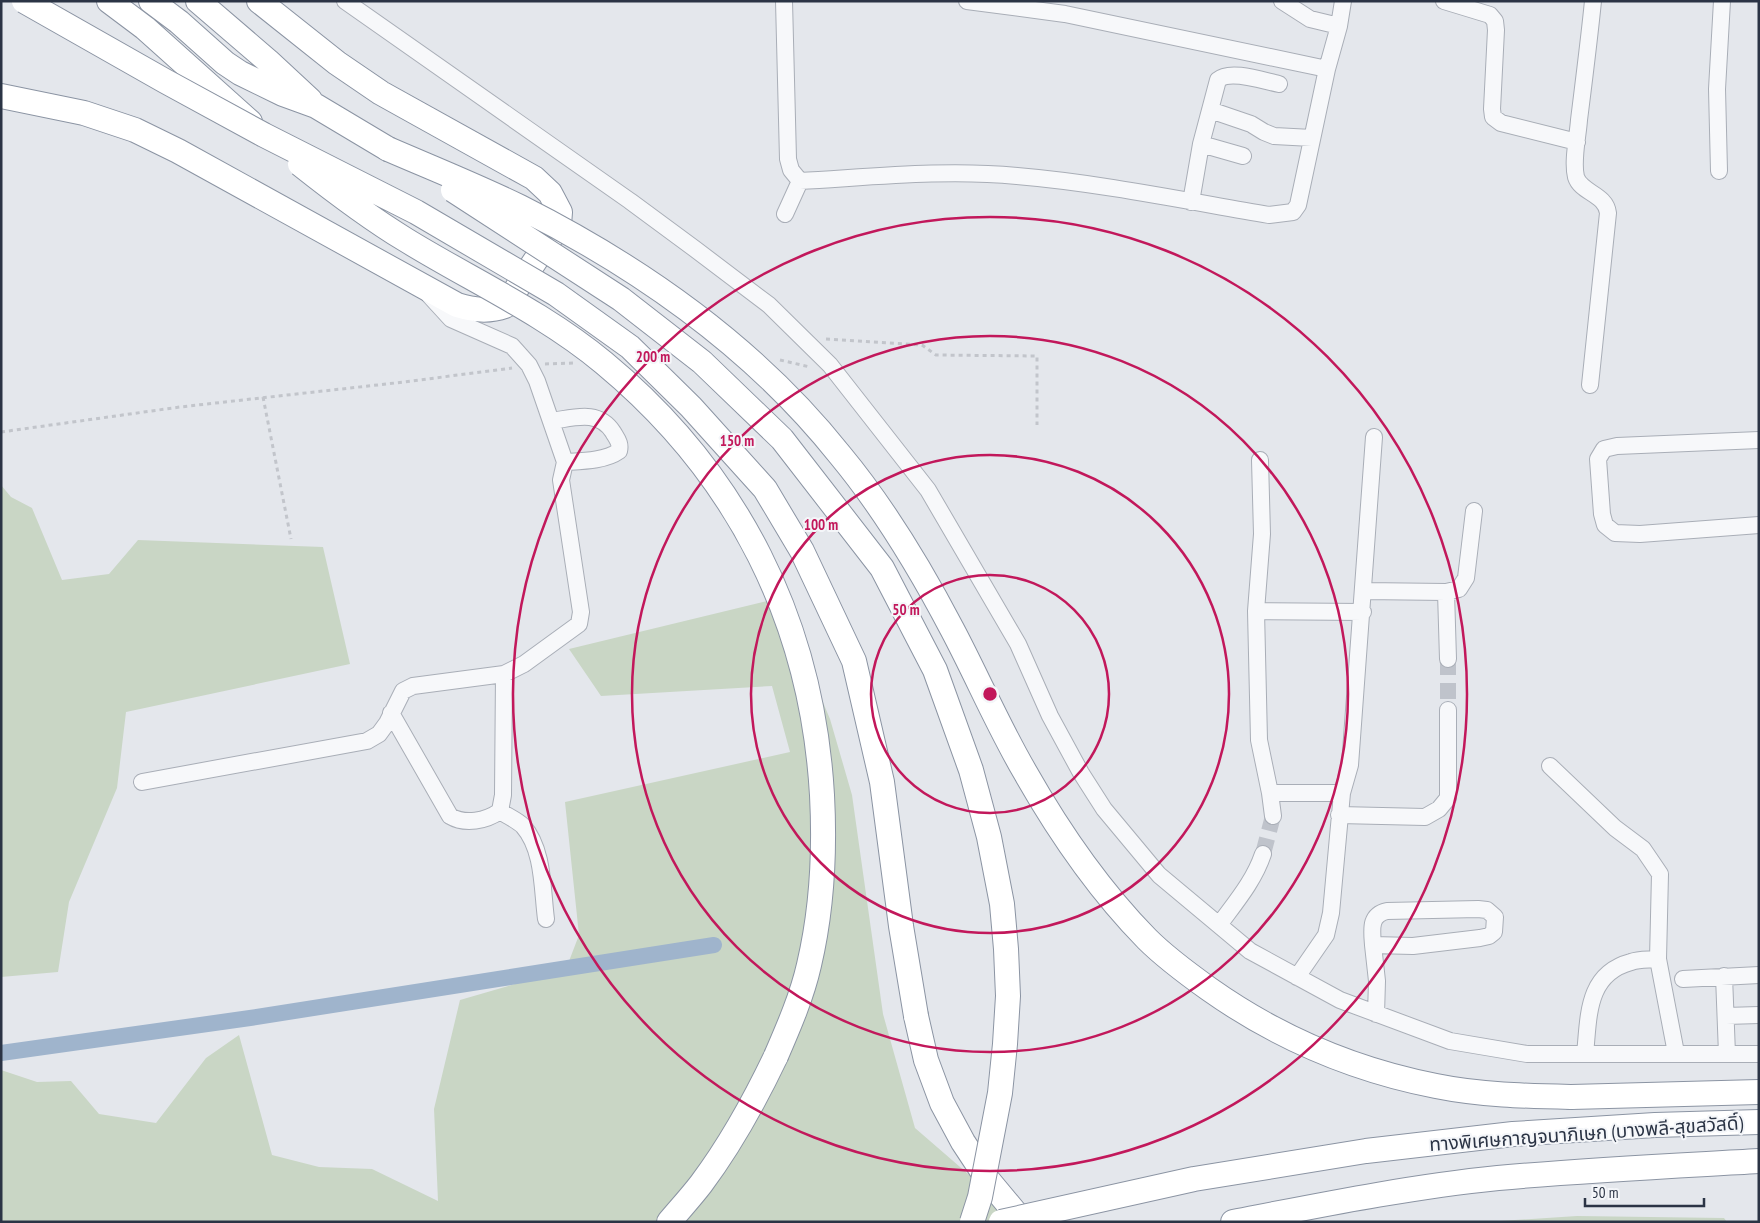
<svg xmlns="http://www.w3.org/2000/svg" width="1760" height="1223" font-family="'PT Sans Narrow','Noto Sans Thai',sans-serif">
  <style>
    .green { fill: #c9d6c5 }
    .lines { fill: none; stroke-linecap: round; stroke-linejoin: round }
    .canal { stroke: #9fb4cc; stroke-width: 16 }
    .minor-tunnel { stroke: #bfc3cb; stroke-width: 16; stroke-dasharray: 16 8; stroke-linecap: butt }
    .minor-casing { stroke: #a9aeb7; stroke-width: 18 }
    .highway-casing { stroke: #8b94a3; stroke-width: 26 }
    .path { stroke: #c2c5cb; stroke-width: 3; stroke-dasharray: 4 4; stroke-linecap: butt }
    .minor { stroke: #f7f8fa; stroke-width: 16 }
    .highway { stroke: #fff; stroke-width: 24 }
    .highway-bridge-casing { stroke: #8b94a3; stroke-width: 26; stroke-linecap: butt }
    .highway-bridge { stroke: #fff; stroke-width: 24 }
    .ring { fill: none; stroke: #c2185b; stroke-width: 2.5 }
    .labels { text-anchor: middle; stroke-width: 4; stroke-linejoin: round; paint-order: stroke }
    .street-label { font-size: 19px; fill: #2b3445; stroke: #f4f6f9 }
    .centre { fill: #c2185b; stroke: #f4f6f9; stroke-width: 2.5 }
    .ring-label { font-size: 15px; text-anchor: middle; font-weight: bold; fill: #c2185b; stroke: #f4f6f9; stroke-width: 4; stroke-linejoin: round; paint-order: stroke }
  </style>
  <rect width="100%" height="100%" fill="#e4e7ec"/>
  <path class="green" d="M1,485l10,12 21,11 30,72 47,-6 29,-34 185,7 27,117 -224,48 -9,76 -48,114 -11,70 -57,5z
    M779,598l51,121 22,76 31,219 32,114 67,58 31,36h-1012v-152l36,12 34,-1 28,33 57,9 50,-65 33,-23 33,120 47,12 53,2 66,32 -4,-92 26,-109 106,-31 13,-34 -14,-133 225,-50 -18,-66 -171,10 -32,-47z
    M1577,1216l147,2 3,4h-242z"/>
  <g class="lines">
    <path class="canal" d="M1,1053l249,-35 464,-73"/>
    <path class="minor-tunnel" d="M1448,659v51
      M1263,854l10,-38"/>
    <g class="minor-casing">
      <path id="minor" d="M345,1l285,200 65,48 74,56 61,60 98,125 90,154 32,72 31,57 23,36 55,66 91,76 90,49 110,41 77,13h232
        M784,1l4,158 3,11 9,11c72,-4 146,-12 217,-5 83,7 170,25 252,39l24,-3 5,-7 29,-136 12,-43 4,-25
        M967,1l98,13 262,55
        M1282,1l28,18 29,7
        M1444,1l46,14 5,6 1,9 -4,79 1,8 8,6 76,19
        M1210,110l41,14 13,8 10,4 38,2
        M1201,144l42,12
        M1719,171l-2,-82 5,-88
        M1191,202l10,-58 17,-64c12,-11 46,1 61,4
        M785,214l15,-33
        M1590,385l18,-172c-2,-19 -27,-20 -32,-36 -4,-16 2,-41 3,-57 5,-40 10,-79 14,-119
        M551,421c23,-3 47,-12 62,11 4,7 8,11 6,19 -14,10 -37,10 -54,11
        M1759,440l-142,6 -13,3 -6,10 4,55 3,11 10,8 25,1 119,-9
        M1260,460l2,74 -6,77 3,129 11,53 3,23
        M1364,591l82,1 13,-3 7,-11 8,-67
        M1446,592l2,67
        M1256,611l107,1
        M391,713l59,103c15,9 36,5 50,-5l3,-16 1,-121
        M1550,766l65,62 28,21 17,25 -2,85c-9,1 -19,0 -27,3 -45,12 -42,55 -46,92
        M142,782l225,-41 12,-7 8,-11 16,-32 10,-5 91,-12 20,-10 55,-40 2,-12 -20,-132 4,-18 -28,-81 -8,-16 -17,-19 -61,-27 -22,-24
        M1270,793h72
        M500,811c7,5 17,9 23,15 21,24 19,63 23,93
        M1339,815l86,2 14,-8 9,-11v-88
        M1219,925c16,-22 35,-44 44,-71
        M1373,945c-1,-15 -4,-30 14,-34l91,-2 9,1 8,7 -1,15 -5,4 -9,2 -67,8 -40,-1 4,36 -1,33
        M1658,959l18,94
        M1724,976l3,78
        M1297,977l29,-42 5,-22 11,-120 8,-28 24,-328
        M1683,979l76,-4
        M1726,1016l33,-1"/>
    </g>
    <g class="highway-casing">
      <path id="highway" d="M109,1l36,27 105,94
        M151,1l28,21 46,41 15,10 43,21 33,12 72,43
        M198,1l70,60 42,39
        M1,96l83,17 51,17 43,21 279,154c17,5 31,7 48,1l54,-81 1,-13 -10,-19 -16,-15 -153,-85 -44,-30 -78,-62
        M916,1016l10,44 16,43 21,39 25,38 35,42
        M1571,1097l188,-5
        M669,1222c11,-13 22,-25 32,-38 30,-40 54,-84 75,-128
        M1233,1222c88,-17 176,-35 265,-44 87,-8 174,-12 261,-17"/>
    </g>
    <path class="path" d="M826,339l96,6 14,10 101,1v69
      M780,360l30,7
      M545,364l29,-1
      M263,397l28,142
      M1,432l179,-25 224,-25 108,-14"/>
    <use href="#minor" class="minor"/>
    <use href="#highway" class="highway"/>
    <g class="highway-bridge-casing">
      <path id="highway-bridge" d="M24,1l141,80 99,54 152,77 140,82 74,53 61,60 74,82 37,62 52,110 28,121 19,144 15,90
        M388,149c44,19 89,37 132,58 121,61 235,141 320,248 44,53 80,113 112,174 25,47 46,97 73,143 34,60 74,118 122,167 19,19 41,35 62,50 68,48 145,81 227,97 44,9 90,10 135,11
        M300,164c34,27 68,53 106,76 65,40 138,73 198,123 134,111 208,259 218,432 3,57 0,115 -13,170 -7,31 -20,61 -33,91
        M453,190l168,109 81,63 80,77 100,129 53,102 36,100 18,67 13,67 4,45 2,47 -3,48 -5,49 -20,104 -8,25
        M1001,1222l193,-43 172,-28 147,-17 142,-9 104,-3"/>
    </g>
    <use href="#highway-bridge" class="highway-bridge"/>
  </g>
  <g class="ring">
    <circle cx="990" cy="694" r="119"/>
    <circle cx="990" cy="694" r="239"/>
    <circle cx="990" cy="694" r="358"/>
    <circle cx="990" cy="694" r="477"/>
  </g>
  <g class="labels">
    <g class="street-label">
      <text transform="translate(1586 1133) rotate(-4)" y="7">ทางพิเศษกาญจนาภิเษก (บางพลี-สุขสวัสดิ์)</text>
    </g>
  </g>
  <circle cx="990" cy="694" r="8" class="centre"/>
  <g class="ring-label">
    <text x="653" y="362">200 m</text>
    <text x="737" y="446">150 m</text>
    <text x="821" y="530">100 m</text>
    <text x="906" y="615">50 m</text>
  </g>
  <rect width="1760" height="1223" fill="none" stroke="#2b3445" stroke-width="5"/>
  <path d="M1585 1198v8h119v-8" fill="none" stroke="#2b3445" stroke-width="2.5"/>
  <text x="1592" y="1198" font-size="15" fill="#2b3445" stroke="#f4f6f9" stroke-width="4" paint-order="stroke">50 m</text>
</svg>
